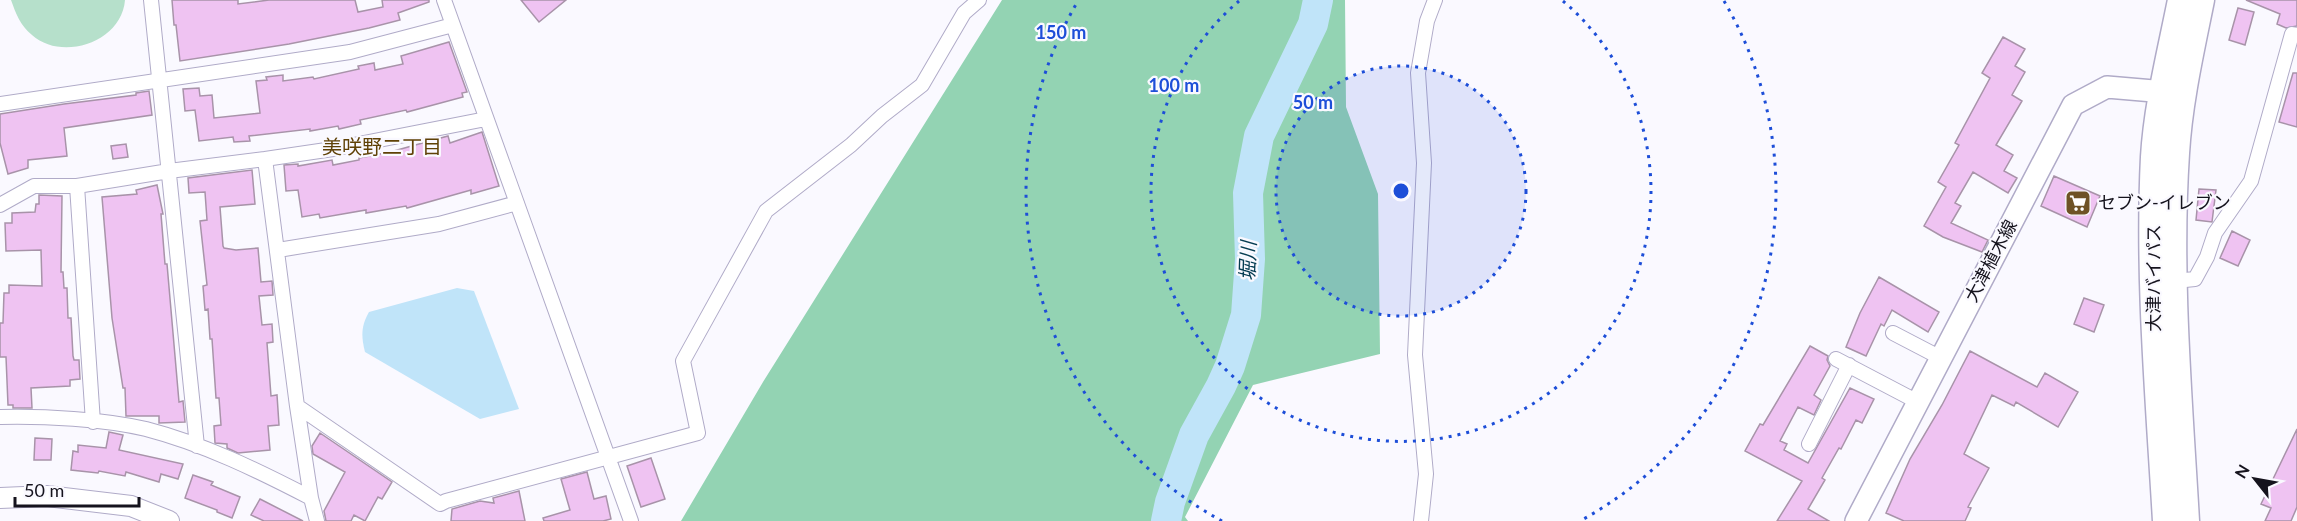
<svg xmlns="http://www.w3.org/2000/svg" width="2297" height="521" font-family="Lato,'Noto Sans JP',sans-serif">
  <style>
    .green { fill: #b6e0cb }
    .forest { fill: #93d3b3 }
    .water { fill: #c0e4f9 }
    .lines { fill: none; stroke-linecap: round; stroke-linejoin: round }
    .river { stroke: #c0e4f9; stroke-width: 30 }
    .building { fill: #efc3f2; stroke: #a893a9; stroke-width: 1.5 }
    .street-casing { stroke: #b0abc8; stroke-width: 16 }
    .secondary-casing { stroke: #b0abc8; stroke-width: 22 }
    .primary-casing { stroke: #b0abc8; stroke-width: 24 }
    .highway-casing { stroke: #b0abc8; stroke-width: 27 }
    .street { stroke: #fff; stroke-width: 14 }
    .secondary { stroke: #fff; stroke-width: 20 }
    .primary { stroke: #fff; stroke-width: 21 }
    .highway { stroke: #fff; stroke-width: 24 }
    .ring { fill: none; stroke: #1d4ed8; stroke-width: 3; stroke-dasharray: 3 6 }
    .labels { text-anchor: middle; stroke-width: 4.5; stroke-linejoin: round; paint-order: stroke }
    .poi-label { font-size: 18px; fill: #15131d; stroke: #faf9ff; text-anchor: start }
    .street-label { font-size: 18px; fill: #15131d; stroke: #faf9ff }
    .neighbourhood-label { font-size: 20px; fill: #5f4106; stroke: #faf9ff }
    .water-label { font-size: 20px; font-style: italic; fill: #043c52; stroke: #faf9ff }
    .centre { fill: #1d4ed8; stroke: #faf9ff; stroke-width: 3 }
    .ring-label { font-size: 18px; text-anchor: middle; font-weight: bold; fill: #1d4ed8; stroke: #faf9ff; stroke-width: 4.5; stroke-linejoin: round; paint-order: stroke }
  </style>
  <rect width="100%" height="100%" fill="#faf9ff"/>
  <path class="green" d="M11,0h114c-3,42 -63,62 -93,35 -12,-10 -16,-21 -21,-35z"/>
  <path class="forest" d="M1002,0h343l1,107 32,87 2,160 -127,31 -68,132 3,4h-507l82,-139z"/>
  <path class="water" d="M457,288l17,3 45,118 -39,10 -115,-67c-4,-16 -4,-26 4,-40z"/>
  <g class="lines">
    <path class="river" d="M1166,521l4,-19 24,-67 27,-49 9,-20 16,-51 4,-56 -2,-66 11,-57 54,-112 5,-24"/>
  </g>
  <path class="building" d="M172,0h66v4l31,-4h86l3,12 25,-5 -1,-7h47v2l-31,11 2,7 -31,8 -80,16 -109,17 -4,-36h-2z
    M521,0h45l-27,22z
    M2246,0h51v26l-11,2 -9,-4 3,-10z
    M2238,8l16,4 -9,33 -16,-5z
    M2003,37l22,12 -10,17 10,6 -13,23 10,6 -26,44 17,10 -9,16 13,7 -9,15 -35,-21 -18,31 6,3 -10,17 37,17 -6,12 -39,-15 -19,-11 22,-39 -8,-5 21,-37 -4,-2 35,-65 -8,-5z
    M449,42l18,50 -5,1 1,4 -56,15 -1,-2 -46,10 1,4 -22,5 -1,-3 -28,5v-2l-61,7 1,5 -16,1 -1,-5 -34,4 -4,-31 -10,1 -2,-22 16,-1 1,8 12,-1 2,23 46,-5 -4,-32 11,-1 -1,-3 17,-2v6l30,-4 1,2 45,-10 -1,-3 16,-3 1,7 28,-6 -2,-8z
    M2293,73h4v54l-18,-5z
    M149,91l3,24 -88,13 3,28 -39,4v8l-20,6 -8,-31v-29l64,-10 72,-9v-2z
    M482,132l17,54 -28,8v-4l-64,18 -1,-2 -40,7v-3l-46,8 -1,-4 -17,3 -4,-27 -12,1 -2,-26 14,-1v2l34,-6 1,5 26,-5v-2l31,-6 58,-16 2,7z
    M126,144l2,13 -15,2 -2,-13z
    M252,170l3,34 -35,3 3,39 1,2 12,2 22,-2 3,34 11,-1 1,14 -14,1 3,29 10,-1 1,18 -6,1 4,53 6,-1 2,30 -11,1 2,24 -32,3 -11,-5v-4l-12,-1 -1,-17 7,-1 -2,-27h-3l-4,-59h-2l-2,-30 -3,1 -2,-24 4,-1 -7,-64 7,-1 -2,-28 -16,1 -1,-15z
    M2054,176l46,20 -13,31 -46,-21z
    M157,185l6,29h-2l4,50h2l12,138 4,-1 2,21 -26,1v-7h-33l-1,-28h-2l-11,-70 -10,-121 35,-3 -1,-4z
    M2199,189l17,1 -4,32 -16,-2z
    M39,195l23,1 -1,76h2l1,16h3l1,30h3l2,38 1,4h5l1,19 -10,1v6l-39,2 1,20h-19v-3h-5l-2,-48h-6v-34h3l1,-30h5v-8l33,1 -1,-36 -35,1 -1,-28h7v-10l23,-1 1,-8h3z
    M2232,231l18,9 -12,26 -18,-8z
    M1879,277l60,35 -11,20 -36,-22 -8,16 -3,-2 -15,32 -20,-9 14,-34z
    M2084,298l20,7 -10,27 -20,-8z
    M1810,346l18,10 -1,4 3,6 -16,29 7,5 -7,15 -16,-8 -18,34 7,3 -3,6 24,13 42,-75 24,11 -12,24 -6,-3 -15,29 -2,-1 -17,30 3,2 -17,29 21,12h-52l25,-40 -57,-30 15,-27 3,1z
    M1970,351l67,36 8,-14 33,19 -20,35 -42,-25 -2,4 -22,-11 -28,59 25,14 -21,39 3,1 -6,13h-61l-18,-8 24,-54 32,-54z
    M2297,429v78l-6,14h-26l6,-13 -10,-4z
    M109,432l14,3 -4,15 64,14 -5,15 -17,-5 -2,8 -33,-10 -1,4 -26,-5 -1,2 -27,-3 2,-19 5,1v-7l28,3z
    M320,433l72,49 -10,17 -4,-2 -13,24 -11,-6 -3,6h-25l-2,-10 21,-39 -32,-18 -1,-8z
    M35,438l17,1 -1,21h-17z
    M651,458l14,41 -24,8 -14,-41z
    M587,472l7,27 12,-3 5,23 -8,2h-59l-1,-3 27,-8 -9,-31z
    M193,475l20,7 -2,3 29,12 -8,21 -15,-6v-2l-32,-12z
    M519,491l6,30h-74l1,-12 28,-8 14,2 -1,-5z
    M260,499l43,22h-39l-13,-6z"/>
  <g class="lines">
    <g class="street-casing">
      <path id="street" d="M151,0l46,446
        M444,0l187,521
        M0,104l350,-52 103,-27
        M265,159l32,247 14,92 6,23
        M77,186l16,236
        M0,205l34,-19h43l92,-15 96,-12 68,-10 153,-30
        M278,250l161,-26 78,-21
        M2175,281l20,-2 12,-22 8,-24 36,-52 41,-147 5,1
        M1893,333l48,25
        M1836,359l82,43
        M297,406l143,98 6,-3 252,-68 -15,-72 83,-150 85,-66 31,-29 40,-31 42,-72 15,-13
        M0,417c44,-1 103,2 146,12 58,15 113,42 165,69
        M1809,444l40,-79
        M1421,521l5,-47 -11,-119 9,-192 -6,-90 9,-52 8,-21"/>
    </g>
    <g class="secondary-casing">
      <path id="secondary" d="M0,498l47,-2 84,10 38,15"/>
    </g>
    <g class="primary-casing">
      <path id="primary" d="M1856,521l217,-416 34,-18 70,6"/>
    </g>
    <g class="highway-casing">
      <path id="highway" d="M2165,521c-7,-121 -18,-243 -12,-364 3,-52 17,-106 27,-157
        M2187,521c-7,-121 -18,-247 -10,-368 3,-51 15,-103 25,-153"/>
    </g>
    <use href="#street" class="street"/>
    <use href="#secondary" class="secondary"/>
    <use href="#primary" class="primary"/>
    <use href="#highway" class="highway"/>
  </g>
  <circle cx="1401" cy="191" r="125" fill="#1d4ed8" fill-opacity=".12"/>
  <g class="ring">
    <circle cx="1401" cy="191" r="125"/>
    <path d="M1563 1A250 250 0 1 1 1239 1"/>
    <path d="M1222 521A375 375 0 0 1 1078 1M1724 1A375 375 0 0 1 1580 521"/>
  </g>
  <defs>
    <g id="supermarket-square" transform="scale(1.35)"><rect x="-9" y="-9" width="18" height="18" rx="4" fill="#6e5225" stroke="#faf9ff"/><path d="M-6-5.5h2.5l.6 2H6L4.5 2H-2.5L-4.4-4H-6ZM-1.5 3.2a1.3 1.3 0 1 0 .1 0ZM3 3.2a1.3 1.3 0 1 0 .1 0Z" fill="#fff"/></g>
  </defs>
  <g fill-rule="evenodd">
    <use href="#supermarket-square" x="2078" y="203"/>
  </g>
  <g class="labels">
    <g class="poi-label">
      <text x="2098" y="209">セブン-イレブン</text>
    </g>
    <g class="street-label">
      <text transform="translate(1991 261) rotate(-62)" y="6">大津植木線</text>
      <text transform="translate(2154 278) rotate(-90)" y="6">大津バイパス</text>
    </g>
    <g class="neighbourhood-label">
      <text x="382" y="154">美咲野二丁目</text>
    </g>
    <g class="water-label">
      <text transform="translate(1248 261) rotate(-88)" y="7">堀川</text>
    </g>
  </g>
  <circle cx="1401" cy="191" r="9" class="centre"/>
  <g class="ring-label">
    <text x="1061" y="39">150 m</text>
    <text x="1174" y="92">100 m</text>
    <text x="1313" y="109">50 m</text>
  </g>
  <g transform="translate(2255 479) rotate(301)" stroke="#faf9ff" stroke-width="4.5" paint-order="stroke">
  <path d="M0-4.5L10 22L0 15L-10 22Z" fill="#15131d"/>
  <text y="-9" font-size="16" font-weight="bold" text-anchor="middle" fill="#15131d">N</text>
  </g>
  <path d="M15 497v9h124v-9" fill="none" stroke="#15131d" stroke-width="3"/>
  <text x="24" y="497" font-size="18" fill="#15131d" stroke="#faf9ff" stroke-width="4.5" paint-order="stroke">50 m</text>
</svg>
